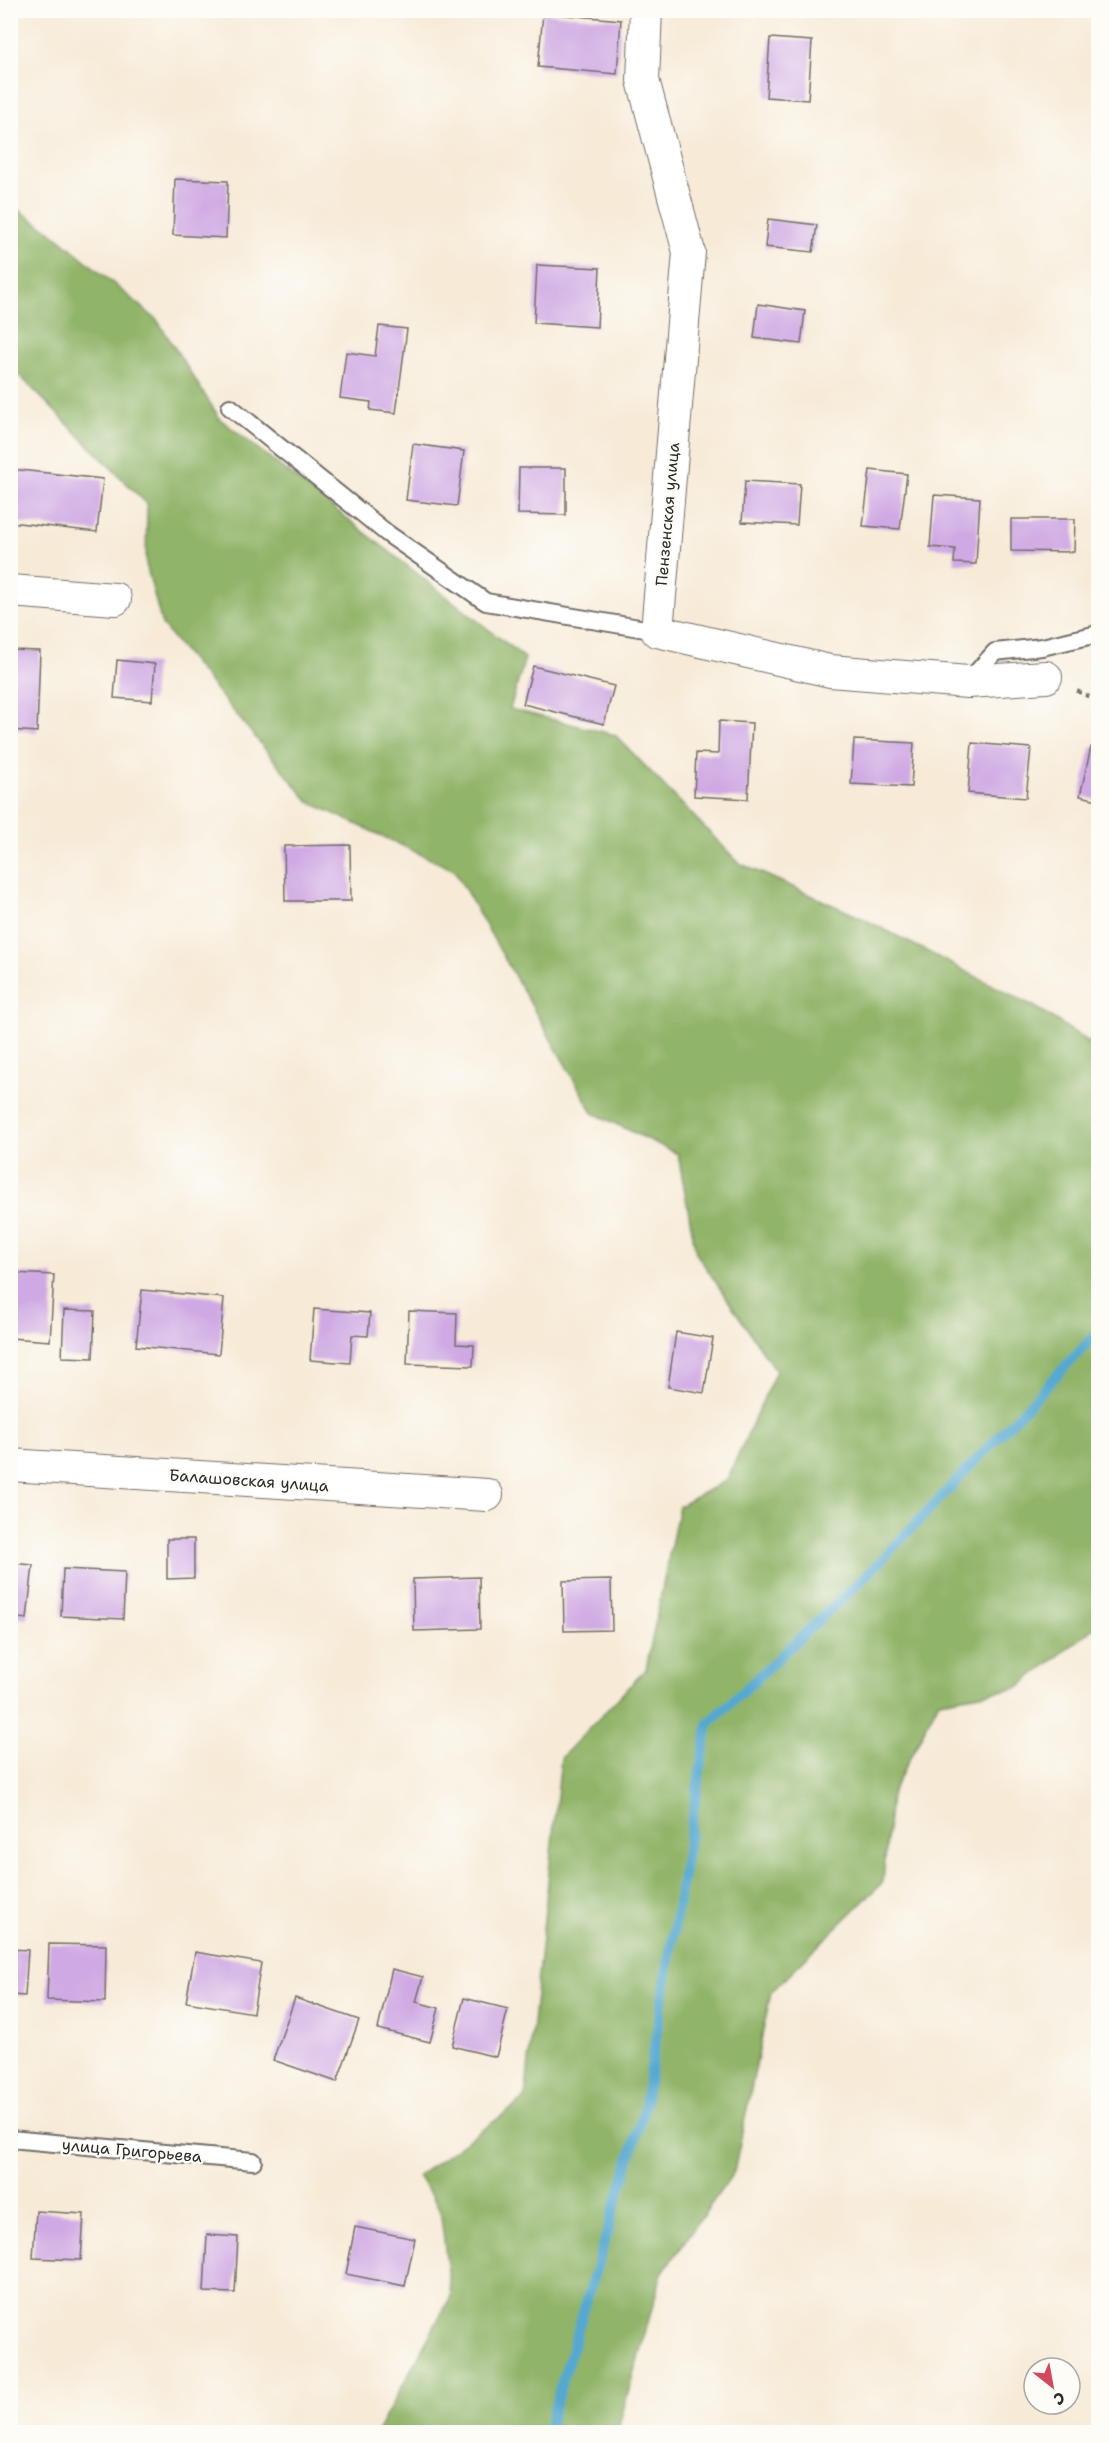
<svg xmlns="http://www.w3.org/2000/svg" width="1109" height="2443" font-family="'Shantell Sans',sans-serif">
  <style>
    .forest { fill: #90b468; stroke: #5e704a; stroke-width: 1.5 }
    .lines { fill: none; stroke-linecap: round; stroke-linejoin: round }
    .stream { stroke: #55a8d0; stroke-width: 10 }
    .building { fill: #cfa9e3 }
    .service-casing { stroke: #726e68; stroke-width: 20 }
    .minor-casing { stroke: #726e68; stroke-width: 34 }
    .path { stroke: #726e68; stroke-width: 4; stroke-dasharray: 4.5 4.5; stroke-linecap: butt }
    .service { stroke: #fff; stroke-width: 16 }
    .minor { stroke: #fff; stroke-width: 32 }
    .labels { text-anchor: middle; stroke-width: 5; stroke-linejoin: round; paint-order: stroke }
    .street-label { font-size: 16px; fill: #2b2b2b; stroke: #fdfcf7 }
  </style>
  <rect width="100%" height="100%" fill="#fdfcf7"/>
  <filter id="ink" filterUnits="userSpaceOnUse"><feTurbulence type="fractalNoise" baseFrequency=".0167" numOctaves="2"/><feDisplacementMap in="SourceGraphic" scale="12" xChannelSelector="R" yChannelSelector="G"/><feConvolveMatrix kernelMatrix="1 2 1 2 8 2 1 2 1" color-interpolation-filters="sRGB"/></filter>
  <filter id="wash" filterUnits="userSpaceOnUse"><feTurbulence type="fractalNoise" baseFrequency=".008" numOctaves="4" result="noise"/><feDisplacementMap in="SourceGraphic" scale="24" xChannelSelector="R" yChannelSelector="G"/><feGaussianBlur stdDeviation="1.35" result="paint"/><feColorMatrix in="noise" values="0 0 0 0 0 0 0 0 0 0 0 0 0 0 0 0 0 1.4 0 .05"/><feComposite in="paint" operator="in"/></filter>
  <g filter="url(#wash)">
    <rect width="100%" height="100%" fill="#f7ebd8"/>
    <path class="forest" d="M10,204l44,30 103,86 63,99 305,239 -15,51 105,26 124,128 125,56 173,89 61,40v577l-81,63 -78,13 -48,94 -8,87 -112,110 -37,180 -72,101 -45,159h-240l74,-136 -11,-87 -22,-33 107,-77 36,-341 85,-89 33,-163 48,-26 49,-109 -80,-118 -18,-99 -85,-41 -139,-243 -145,-68 -147,-177 -16,-61 1,-60 -136,-137z"/>
    <g class="lines">
      <path class="stream" d="M547,2432l97,-322 64,-386 159,-149 231,-243"/>
    </g>
    <g id="blocks">
      <path class="building" d="M543,13l78,7 -4,54 -79,-7z
        M770,38l42,3 -4,59 -42,-3z
        M175,179l53,2 -2,57 -53,-3z
        M768,219l49,6 -4,27 -48,-5z
        M537,265l63,3 -3,59 -63,-4z
        M758,304l47,7 -4,33 -47,-6z
        M379,326l28,3 -11,84 -26,-3 1,-8 -31,-4 6,-46 29,4z
        M413,444l51,7 -7,55 -51,-6z
        M519,468h47v47l-48,-1z
        M10,469l93,10 -6,53 -87,-10z
        M870,470l37,4 -7,55 -37,-3z
        M745,481l55,3 -3,41 -55,-3z
        M934,495l46,3 -4,66 -22,-1 1,-14 -25,-2z
        M1011,519h64l-1,33 -63,-1z
        M10,650l30,1 -3,81 -27,-2z
        M117,660l38,4 -3,37 -38,-3z
        M533,666l81,20 -10,38 -81,-20z
        M719,721l33,2 -4,76 -54,-3 2,-43 22,1z
        M854,740l60,3 -3,44 -60,-3z
        M972,743l59,5 -5,50 -58,-5z
        M1091,747l7,1v52l-18,-4z
        M350,845l1,56h-66l-1,-55z
        M14,1273l40,2 -4,66 -40,-3z
        M142,1290l82,8 -5,56 -83,-8z
        M314,1309l56,4 -2,23 -16,-1 -2,28 -40,-3z
        M64,1310l31,1 -2,47 -31,-1z
        M409,1311l48,2 -1,31 18,1 -1,21 -66,-2z
        M676,1332l37,6 -9,55 -36,-6z
        M167,1539h27v39l-27,1z
        M10,1563l23,2 -6,54 -17,-2z
        M63,1569l62,3 -2,47 -62,-3z
        M479,1577l1,52 -66,2 -1,-52z
        M611,1580l1,50 -48,1 -1,-50z
        M49,1944l57,1 -1,57 -58,-2z
        M10,1949l18,1 -3,46 -15,-1z
        M195,1952l66,11 -8,50 -67,-11z
        M392,1969l31,8 -7,25 23,6 -9,34 -52,-13z
        M295,1998l64,22 -22,62 -64,-22z
        M464,1998l44,11 -12,48 -44,-11z
        M36,2211l48,3 -3,46 -48,-2z
        M355,2227l60,12 -10,47 -59,-12z
        M207,2235l31,2 -3,56 -31,-1z"/>
    </g>
  </g>
  <g filter="url(#ink)">
    <use href="#blocks" fill-opacity="0" stroke="#726e68" stroke-width="1.5"/>
    <g class="lines">
      <g class="service-casing">
        <path id="service" d="M230,407l158,127 98,68 171,29
          M968,682l27,-30 47,-5 56,-13
          M10,2139l243,22"/>
      </g>
      <g class="minor-casing">
        <path id="minor" d="M646,10l-3,70 46,172 -32,379 173,40 138,11 78,-5
          M10,591l105,8
          M10,1465l477,30"/>
      </g>
      <path class="path" d="M1077,691l21,10"/>
      <use href="#service" class="service"/>
      <use href="#minor" class="minor"/>
    </g>
  </g>
  <g class="labels">
    <g class="street-label">
      <text transform="translate(667 514) rotate(-85)" y="6">Пензенская улица</text>
      <text transform="translate(249 1480) rotate(4)" y="6">Балашовская улица</text>
      <text transform="translate(132 2150) rotate(5)" y="6">улица Григорьева</text>
    </g>
  </g>
  <rect width="1109" height="2443" fill="none" stroke="#fdfcf7" stroke-width="36"/>
  <g transform="translate(1052 2386) rotate(149)"><circle r="28" fill="#fdfcf7" stroke="#a9a8a5" stroke-width="1.5"/>
  <path d="M0-4.5L10 22L0 15L-10 22Z" fill="#d1495b"/>
  <text y="-9" font-size="16" font-weight="bold" text-anchor="middle" fill="#2b2b2b">С</text>
  </g>
</svg>
